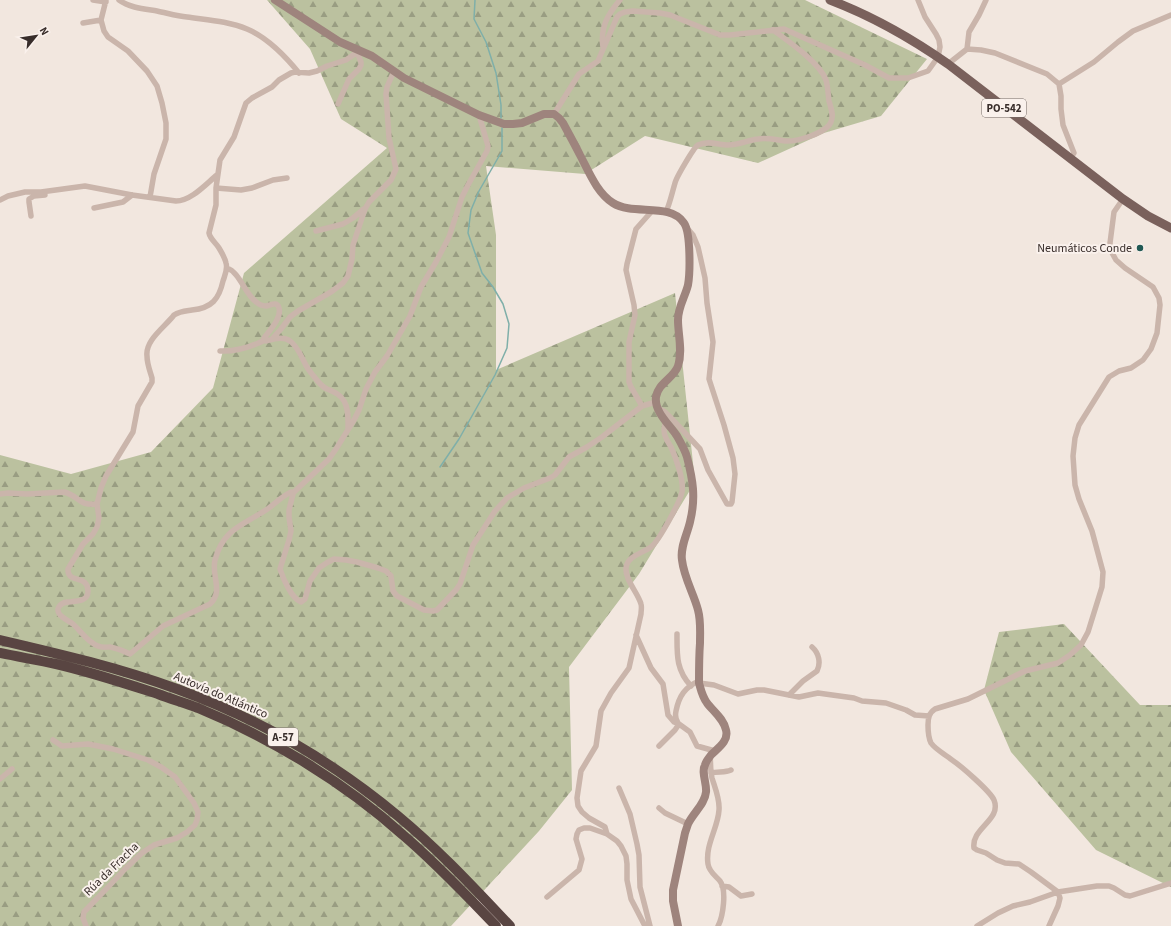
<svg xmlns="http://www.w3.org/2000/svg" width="1171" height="926" font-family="'Source Sans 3',sans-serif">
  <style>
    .forest { fill: url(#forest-firs) }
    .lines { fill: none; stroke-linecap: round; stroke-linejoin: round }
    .stream { stroke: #7fafa9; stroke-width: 1.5 }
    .street { stroke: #cab5ab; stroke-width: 5.5 }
    .secondary { stroke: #9e847d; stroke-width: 8 }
    .primary { stroke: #7a615c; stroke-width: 9 }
    .highway { stroke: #594542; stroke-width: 10 }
    .poi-dot { fill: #215954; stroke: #faf1ec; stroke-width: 1.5 }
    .labels { text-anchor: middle; stroke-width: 4; stroke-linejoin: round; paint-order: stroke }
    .shield { fill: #faf1ec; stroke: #726864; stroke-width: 1 }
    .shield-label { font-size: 11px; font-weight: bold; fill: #382d2a }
    .poi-label { font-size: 12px; fill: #382d2a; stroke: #faf1ec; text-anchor: end }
    .street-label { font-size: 12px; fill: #382d2a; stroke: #faf1ec }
  </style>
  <defs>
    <pattern id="forest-firs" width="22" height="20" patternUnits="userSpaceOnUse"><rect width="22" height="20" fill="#bbc19f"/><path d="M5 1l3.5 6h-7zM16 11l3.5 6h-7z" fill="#999d82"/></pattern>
  </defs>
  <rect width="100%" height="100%" fill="#f2e7df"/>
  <path class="forest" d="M267,0h538l122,59 -46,57 -57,17 -66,30 -113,-27 -60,38 -99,-8 10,69v135l179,-77 20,189 -56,92 -70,93 3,123 -33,41 -88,95h-451v-471l71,19 80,-22 62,-64 31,-115 143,-125 -46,-29 -31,-70z
    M1064,624l76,81h31v182l-75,-37 -85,-98 -27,-62 15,-58z"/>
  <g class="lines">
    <path class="stream" d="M475,0l-1,19 12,23 10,31 5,32v13
      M440,467l19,-28 36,-64 12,-27 2,-24 -6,-20 -10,-17 -11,-14 -14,-40 3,-23 8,-19 23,-40v-23"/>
    <path class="street" d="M93,0l13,2
      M106,0l-5,20 3,11 4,6 20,14 19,20 10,15 5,17 4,20v16l-12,35 -4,23
      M119,0c11,8 26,9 38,11 10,2 20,5 30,6 21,3 41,4 60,12 19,8 39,28 52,44
      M83,23l18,-3
      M603,47c-3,-20 5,-33 17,-47
      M967,49l2,-17 10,-17 7,-15
      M948,64l19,-15 14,1 14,3 52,21 12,10 2,12v13l2,16 11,28 -4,5
      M1059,84l35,-22 24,-20 15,-11 38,-16
      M338,104l11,-25 10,-10 2,-4v-3l-4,-10
      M554,114l25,-40 19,-13 19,-44 3,-3 5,-2 8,-1 27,2 10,2 50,20h10l54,-6 81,36 24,13h19l20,-7 10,-14 2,-10 -1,-7 -3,-6 -11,-17 -7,-17
      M216,188l25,2 11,-2 21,-8 14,-2
      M0,200l8,-4 17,-4h16l44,-6 47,9 44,6c15,0 30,-17 41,-26
      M94,208l29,-6 9,-7
      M666,212c4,-9 6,-19 9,-29 1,-5 19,-36 23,-38 10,-5 21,0 30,0 11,0 20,-5 30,-6 9,-2 18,1 27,2 11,1 42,-8 46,-19 3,-7 0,-14 -2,-21 -1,-7 -1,-14 -3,-21 -6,-17 -38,-39 -53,-50
      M31,216l-2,-14v-3l5,-3 11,-1
      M316,231l27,-7 10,-6 11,-9
      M227,268c12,4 18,25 28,33 3,3 7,5 11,5 5,-1 11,-5 13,2 3,10 -10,23 -15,30l1,2 1,1c8,-2 17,-5 24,0 8,5 12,18 17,26 2,4 6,8 9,12 3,4 7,8 11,10 7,3 13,5 17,12 5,8 4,19 4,28
      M272,339l9,-10 9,-12 8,-6 33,-19 12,-9 5,-7 4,-17 1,-14 12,-36 4,-7 22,-22 5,-11 -7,-31 -3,-44 1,-7 7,-16
      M220,351c16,1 31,-4 45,-11
      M642,406l-11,-19 -2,-5v-40l6,-27 -1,-10 -8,-35 1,-6 9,-35 16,-18
      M658,408l7,4 7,7 28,30 8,21 19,34h4l1,-2 3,-28 -2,-16 -9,-33 -15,-46 4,-37 -6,-39 -2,-25 -7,-31 -5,-12 -6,-7
      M293,493l36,-34 7,-10 18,-29 5,-10 7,-21 9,-17 12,-16 23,-40 11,-29 15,-25 13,-25 13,-40 6,-12 19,-34 1,-5 -9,-31
      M0,494l8,-1 19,1 37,-2c16,4 13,14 33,12l4,-16 5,-12 27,-44 5,-26 14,-24v-4c-2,-7 -5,-14 -5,-22 -2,-16 18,-29 27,-41 6,-4 11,-4 18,-5 20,-2 27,-11 31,-29 2,-6 5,-12 3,-18 -1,-5 -4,-10 -7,-15 -3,-5 -9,-9 -10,-15l7,-28v-17l4,-28 14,-23 12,-34 6,-5 20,-11 7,-7 12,-7 4,-1 14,1 8,-2 10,-5 19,-6 13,-9
      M97,504l2,14 -2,9 -4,7 -10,10 -15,25c-1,15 20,5 20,22 0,12 -14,10 -21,11 -7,1 -12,7 -7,13 4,4 9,6 13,9 8,7 14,18 25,22 4,2 8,1 12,1 7,1 13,4 20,7l33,-28 47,-22c14,-13 1,-28 5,-44 8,-31 28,-35 51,-50 9,-6 16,-14 25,-18l2,2 -4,16v7l2,14 -2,9 -9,29c3,9 11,29 21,33l4,-3 5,-18 9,-13 9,-6 6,-3 12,1 11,2 21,6 8,3 5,5 2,15 4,5 27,14 9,1 4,-1 19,-20 4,-6 13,-39 22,-34 12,-13 17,-10 26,-10 5,-3 14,-18 18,-10 15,-10 40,-31 14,-4
      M677,634c0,21 -1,36 14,52
      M636,635l15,33 12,16 5,31 6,7 5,2 11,8 7,14 18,5
      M699,683l15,2 24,9 19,-4h7l35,7 19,-4 7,1 29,4 8,3 24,2 20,7 9,5 14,1
      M789,695l14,-14 14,-10c4,-8 2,-18 -5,-24
      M678,723c-3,-4 -3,-7 -2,-12 3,-15 9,-24 23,-30
      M53,740l9,6 26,-2 25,5 35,11 13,7 14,10 19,26 4,9 -1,8 -2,5 -8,7 -10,6 -23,7 -12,8 -17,16 -13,14 -28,29 -1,6 3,8
      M659,746l16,-16 4,-6
      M710,756c1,7 0,14 2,22 3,10 8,21 7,32 -1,18 -14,35 -11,54 1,8 8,12 12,17 7,9 3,36 -2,45
      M711,773c7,-2 14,0 20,-3
      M0,779l12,-10
      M619,788l11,26 7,30 2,11 1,32 10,39
      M659,808l6,5 23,11
      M607,834l-2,-7 -16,-9 -7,-6 -4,-6 -1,-8 4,-27 15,-25 5,-35 10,-18 18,-25 12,-54c0,-3 1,-7 0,-10 -3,-11 -16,-24 -15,-36 1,-12 17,-15 25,-21 8,-6 29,-45 31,-55 2,-12 -6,-34 -11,-45 -3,-5 -7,-10 -7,-17 0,-3 1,-6 2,-8
      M722,886l7,1 12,9 11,-2
      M547,897l32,-27 3,-11 -6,-20 1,-5 2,-4 5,-2h6l17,6 10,7 4,5 5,10 1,8v16l4,19 14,27
      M977,926l21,-13 15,-7 17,-4 28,-10 39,-6h12l5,2 11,7 5,1 41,-13
      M1049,926l9,-20 2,-8 -2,-6 -27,-20 -12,-8 -14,-1 -8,-3 -11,-7 -9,-3 -3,-2c-3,-20 28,-28 20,-48 -4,-9 -33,-34 -42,-40 -7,-6 -16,-10 -21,-17 -3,-6 -3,-12 -3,-18 0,-7 1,-12 7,-16l33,-10 57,-28 33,-8 12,-8 11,-10 7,-13 14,-45 1,-15 -11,-41 -13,-32 -4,-14 -2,-29 2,-18 4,-13 30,-48 10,-6 12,-3 12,-8 8,-11 6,-16 3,-28 -1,-7 -6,-11 -28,-19 -9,-8 -5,-9 -1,-8 4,-31 9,-13"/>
    <path class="secondary" d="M275,0l65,42 32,14 32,22 75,37 25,9h9l9,-1 22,-9h10l5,4 4,5c6,11 12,22 17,32 9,17 17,38 33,48 20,13 57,-1 71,20 7,10 6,51 4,62 -3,12 -10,22 -10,35 0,15 5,31 0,46 -4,12 -20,17 -22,31 -2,15 14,28 21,39 4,7 8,14 10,21 6,23 9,41 3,65 -3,13 -10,25 -8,38 2,18 12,34 16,50 3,11 2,22 2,33 -1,13 -1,27 -1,40 2,7 3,13 8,20 6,8 17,16 19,27 3,11 -8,18 -15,25 -2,3 -5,6 -6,10 -4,7 2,19 1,27 -1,12 -13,21 -18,32 -1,3 -2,6 -3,9l-12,57v11l5,25"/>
    <path class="primary" d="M830,0c42,16 81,38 118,64l175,135 25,17 23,12"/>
    <path class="highway" d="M0,640c60,14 120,28 177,49 80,29 156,73 221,127 41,34 76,72 112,110
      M0,653c19,4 38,7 56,11 35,8 68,19 102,30 13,5 27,9 40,14 73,30 146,74 205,127 33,28 63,60 93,91"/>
  </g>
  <circle class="poi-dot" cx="1140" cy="248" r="4"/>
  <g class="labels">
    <g class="shield">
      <rect x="982" y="99" width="44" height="18" rx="3"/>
      <rect x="268" y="728" width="30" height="18" rx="3"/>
    </g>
    <g class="shield-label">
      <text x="1004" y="112">PO-542</text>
      <text x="283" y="741">A-57</text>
    </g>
    <g class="poi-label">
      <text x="1132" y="252">Neumáticos Conde</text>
    </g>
    <g class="street-label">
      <text transform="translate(221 695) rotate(23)" y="4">Autovía do Atlántico</text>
      <text transform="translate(111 869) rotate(-44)" y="4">Rúa da Fracha</text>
    </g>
  </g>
  <g transform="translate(36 36) rotate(60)" stroke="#faf1ec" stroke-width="3" paint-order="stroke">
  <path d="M0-3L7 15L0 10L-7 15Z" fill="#382d2a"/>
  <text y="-6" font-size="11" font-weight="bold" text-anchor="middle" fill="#382d2a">N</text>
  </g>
</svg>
